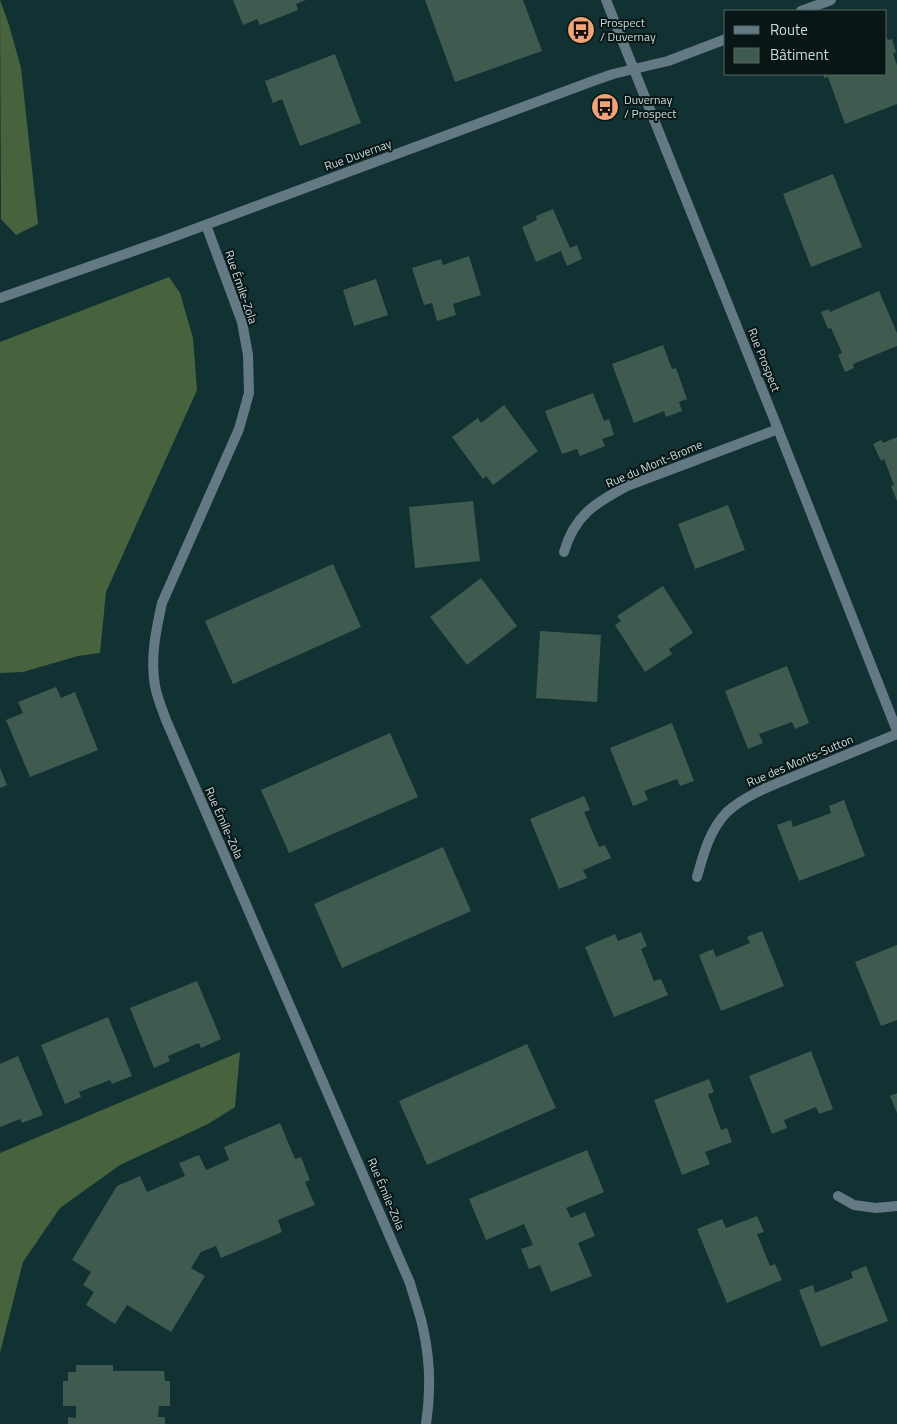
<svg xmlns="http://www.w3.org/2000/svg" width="897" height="1424" font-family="'Titillium Web',sans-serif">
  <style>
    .forest { fill: #46633d }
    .building { fill: #3f5a4f }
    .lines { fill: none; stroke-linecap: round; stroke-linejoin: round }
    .minor { stroke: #637a85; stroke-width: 10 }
    .tertiary { stroke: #637a85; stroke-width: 10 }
    .labels { text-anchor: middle; stroke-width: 4; stroke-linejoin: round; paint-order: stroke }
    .poi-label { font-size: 12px; fill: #c9dada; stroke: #091616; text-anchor: start }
    .street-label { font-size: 12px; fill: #c9dada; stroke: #091616 }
  </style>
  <rect width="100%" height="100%" fill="#123132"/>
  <path class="forest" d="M0,0l9,25 12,43 17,156 -22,11 -15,-16z
    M169,277l11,16 13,45 4,52 -91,202 -6,61 -22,3 -55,16 -23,1v-331z
    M240,1052l-5,55 -27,17 -88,41 -60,43 -37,54 -23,91v-200z"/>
  <path class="building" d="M233,0h73l-10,4 2,6 -38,15 -3,-6 -14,6z
    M425,0h98l19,51 -87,31z
    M886,36l2,4 4,-1 4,13 -3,2 4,11v39l-52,20 -17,-47 -4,1 -1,-4h63z
    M335,54l26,69 -61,23 -18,-47 -9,4 -8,-22z
    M833,174l29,73 -51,20 -28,-73z
    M553,209l17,39 7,-3 5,14 -15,7 -6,-15 -25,11 -14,-35 15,-7 -1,-4z
    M469,256l12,39 -28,9 3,11 -19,6 -5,-18 -8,2 -12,-37 29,-9 2,6z
    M376,279l12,36 -34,11 -11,-36z
    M879,291l18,42v13l-44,18 1,4 -9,4 -7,-17 4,-2 -11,-25 -3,1 -7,-17 8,-3 1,3z
    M663,345l9,24 4,-1 11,31 -8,3 3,9 -16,6 -2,-6 -30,12 -22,-59z
    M593,393l11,28 5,-2 5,16 -12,4 3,7 -25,10 -3,-7 -15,5 -17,-43z
    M504,405l34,46 -45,34 -7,-9 -3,3 -31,-42 26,-19 3,5z
    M897,437v64l-6,-15 3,-1 -10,-26 -3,2 -8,-17 8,-4 2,3z
    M473,501l7,60 -65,7 -6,-61z
    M728,505l17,45 -50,19 -17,-45z
    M333,564l28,63 -128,57 -28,-63z
    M481,578l36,48 -50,39 -37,-48z
    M663,586l30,47 -24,16 3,5 -27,18 -30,-47 6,-4 -4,-5z
    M540,631l61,4 -4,67 -61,-4z
    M787,666l22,57 -14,6 -3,-7 -33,12 4,9 -15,6 -23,-58z
    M56,687l5,11 14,-6 23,58 -68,27 -24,-57 17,-7 -5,-11z
    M672,723l22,58 -14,5 -3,-7 -33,12 4,9 -15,6 -23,-58z
    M390,733l28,64 -129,56 -28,-63z
    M0,768l7,17 -7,3z
    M584,796l6,14 -6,2 15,35 6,-2 6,13 -28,12 4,8 -28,11 -29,-70z
    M844,800l21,56 -66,25 -22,-56 14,-5 2,7 38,-14 -2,-7z
    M443,847l28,64 -129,57 -28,-64z
    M762,931l22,55 -63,25 -22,-56 14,-6 3,8 34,-14 -3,-6z
    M641,932l6,14 -6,3 13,32 7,-2 7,16 -54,22 -29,-70 30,-13 3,7z
    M897,945v75l-16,6 -26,-64z
    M197,981l24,58 -20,9 -2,-5 -31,13 2,5 -16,7 -24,-60z
    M108,1017l24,59 -20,8 -2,-4 -31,12 2,5 -16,7 -24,-59z
    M527,1044l29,64 -129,57 -28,-64z
    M811,1051l22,58 -14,5 -3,-7 -32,13 3,8 -15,6 -23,-58z
    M18,1056l25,59 -21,8 -2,-4 -20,8v-63z
    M709,1079l5,13 -6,2 13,36 6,-2 5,14 -27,10 5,12 -28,11 -28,-75z
    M897,1093v20l-7,-17z
    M280,1123l15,36 6,-2 9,23 -5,2 10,23 -37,15 4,12 -61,26 -5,-12 -15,6 -10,16 14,8 -34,56 -44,-27 -12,19 -29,-19 8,-13 -11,-7 8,-13 -19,-12 45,-74 23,-10 7,16 38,-16 -6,-13 20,-8 7,15 23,-10 -5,-13z
    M587,1150l17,42 -38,16 5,10 14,-6 10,24 -17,7 14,33 -41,16 -11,-27 -11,4 -8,-20 12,-4 -9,-21 -38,16 -17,-41z
    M757,1216l7,16 -7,2 13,32 5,-2 7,16 -55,23 -30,-74 25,-10 4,9z
    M866,1266l22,55 -67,26 -22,-57 14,-5 2,8 38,-15 -2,-6z
    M76,1365h37v6h51l1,10h5v25h-11l-1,11h7v7h-97v-7l8,1v-12h-13v-25h5v-9h8z"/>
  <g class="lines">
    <path class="minor" d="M801,11l30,-11
      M206,225l36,97 6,33 1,38 -10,36 -77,174c-6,27 -12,55 -7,83 2,11 7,23 11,34l244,563c4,15 10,30 13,45 7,31 8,64 3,96
      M0,298l165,-58 428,-159 20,-7 55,-13 58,-22
      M564,552c10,-36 31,-49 63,-66l151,-57
      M697,877c6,-22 13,-48 30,-65 21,-19 49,-28 75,-39 31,-13 63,-26 95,-39
      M838,1196l16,9 22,3 21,-2"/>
    <path class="tertiary" d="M606,0l172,429 119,302"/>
  </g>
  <defs>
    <g id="bus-disc" transform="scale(1.4375)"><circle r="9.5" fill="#f0a278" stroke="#091616"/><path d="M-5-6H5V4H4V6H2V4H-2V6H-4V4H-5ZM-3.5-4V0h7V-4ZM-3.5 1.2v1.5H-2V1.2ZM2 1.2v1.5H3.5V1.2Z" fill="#111"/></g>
  </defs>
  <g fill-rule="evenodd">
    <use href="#bus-disc" x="581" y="30"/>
    <use href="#bus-disc" x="605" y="107"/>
  </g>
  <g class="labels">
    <g class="poi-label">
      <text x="600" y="27">Prospect<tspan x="600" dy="14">/ Duvernay</tspan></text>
      <text x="624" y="104">Duvernay<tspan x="624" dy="14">/ Prospect</tspan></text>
    </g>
    <g class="street-label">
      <text transform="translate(358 155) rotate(-20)" y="4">Rue Duvernay</text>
      <text transform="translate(241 287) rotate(71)" y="4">Rue Émile-Zola</text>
      <text transform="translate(764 360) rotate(68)" y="4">Rue Prospect</text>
      <text transform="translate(654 464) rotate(-23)" y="4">Rue du Mont-Brome</text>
      <text transform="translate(800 761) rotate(-23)" y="4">Rue des Monts-Sutton</text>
      <text transform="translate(224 823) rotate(66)" y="4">Rue Émile-Zola</text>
      <text transform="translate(386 1194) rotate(67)" y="4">Rue Émile-Zola</text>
    </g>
  </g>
  <rect x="724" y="10" width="162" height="65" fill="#091616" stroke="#566464"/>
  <rect x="734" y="26" width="25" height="8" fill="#637a85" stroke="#566464"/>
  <text x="770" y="35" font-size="15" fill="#c9dada">Route</text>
  <rect x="734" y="48" width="25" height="15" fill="#3f5a4f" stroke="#566464"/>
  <text x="770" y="60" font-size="15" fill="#c9dada">Bâtiment</text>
</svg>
